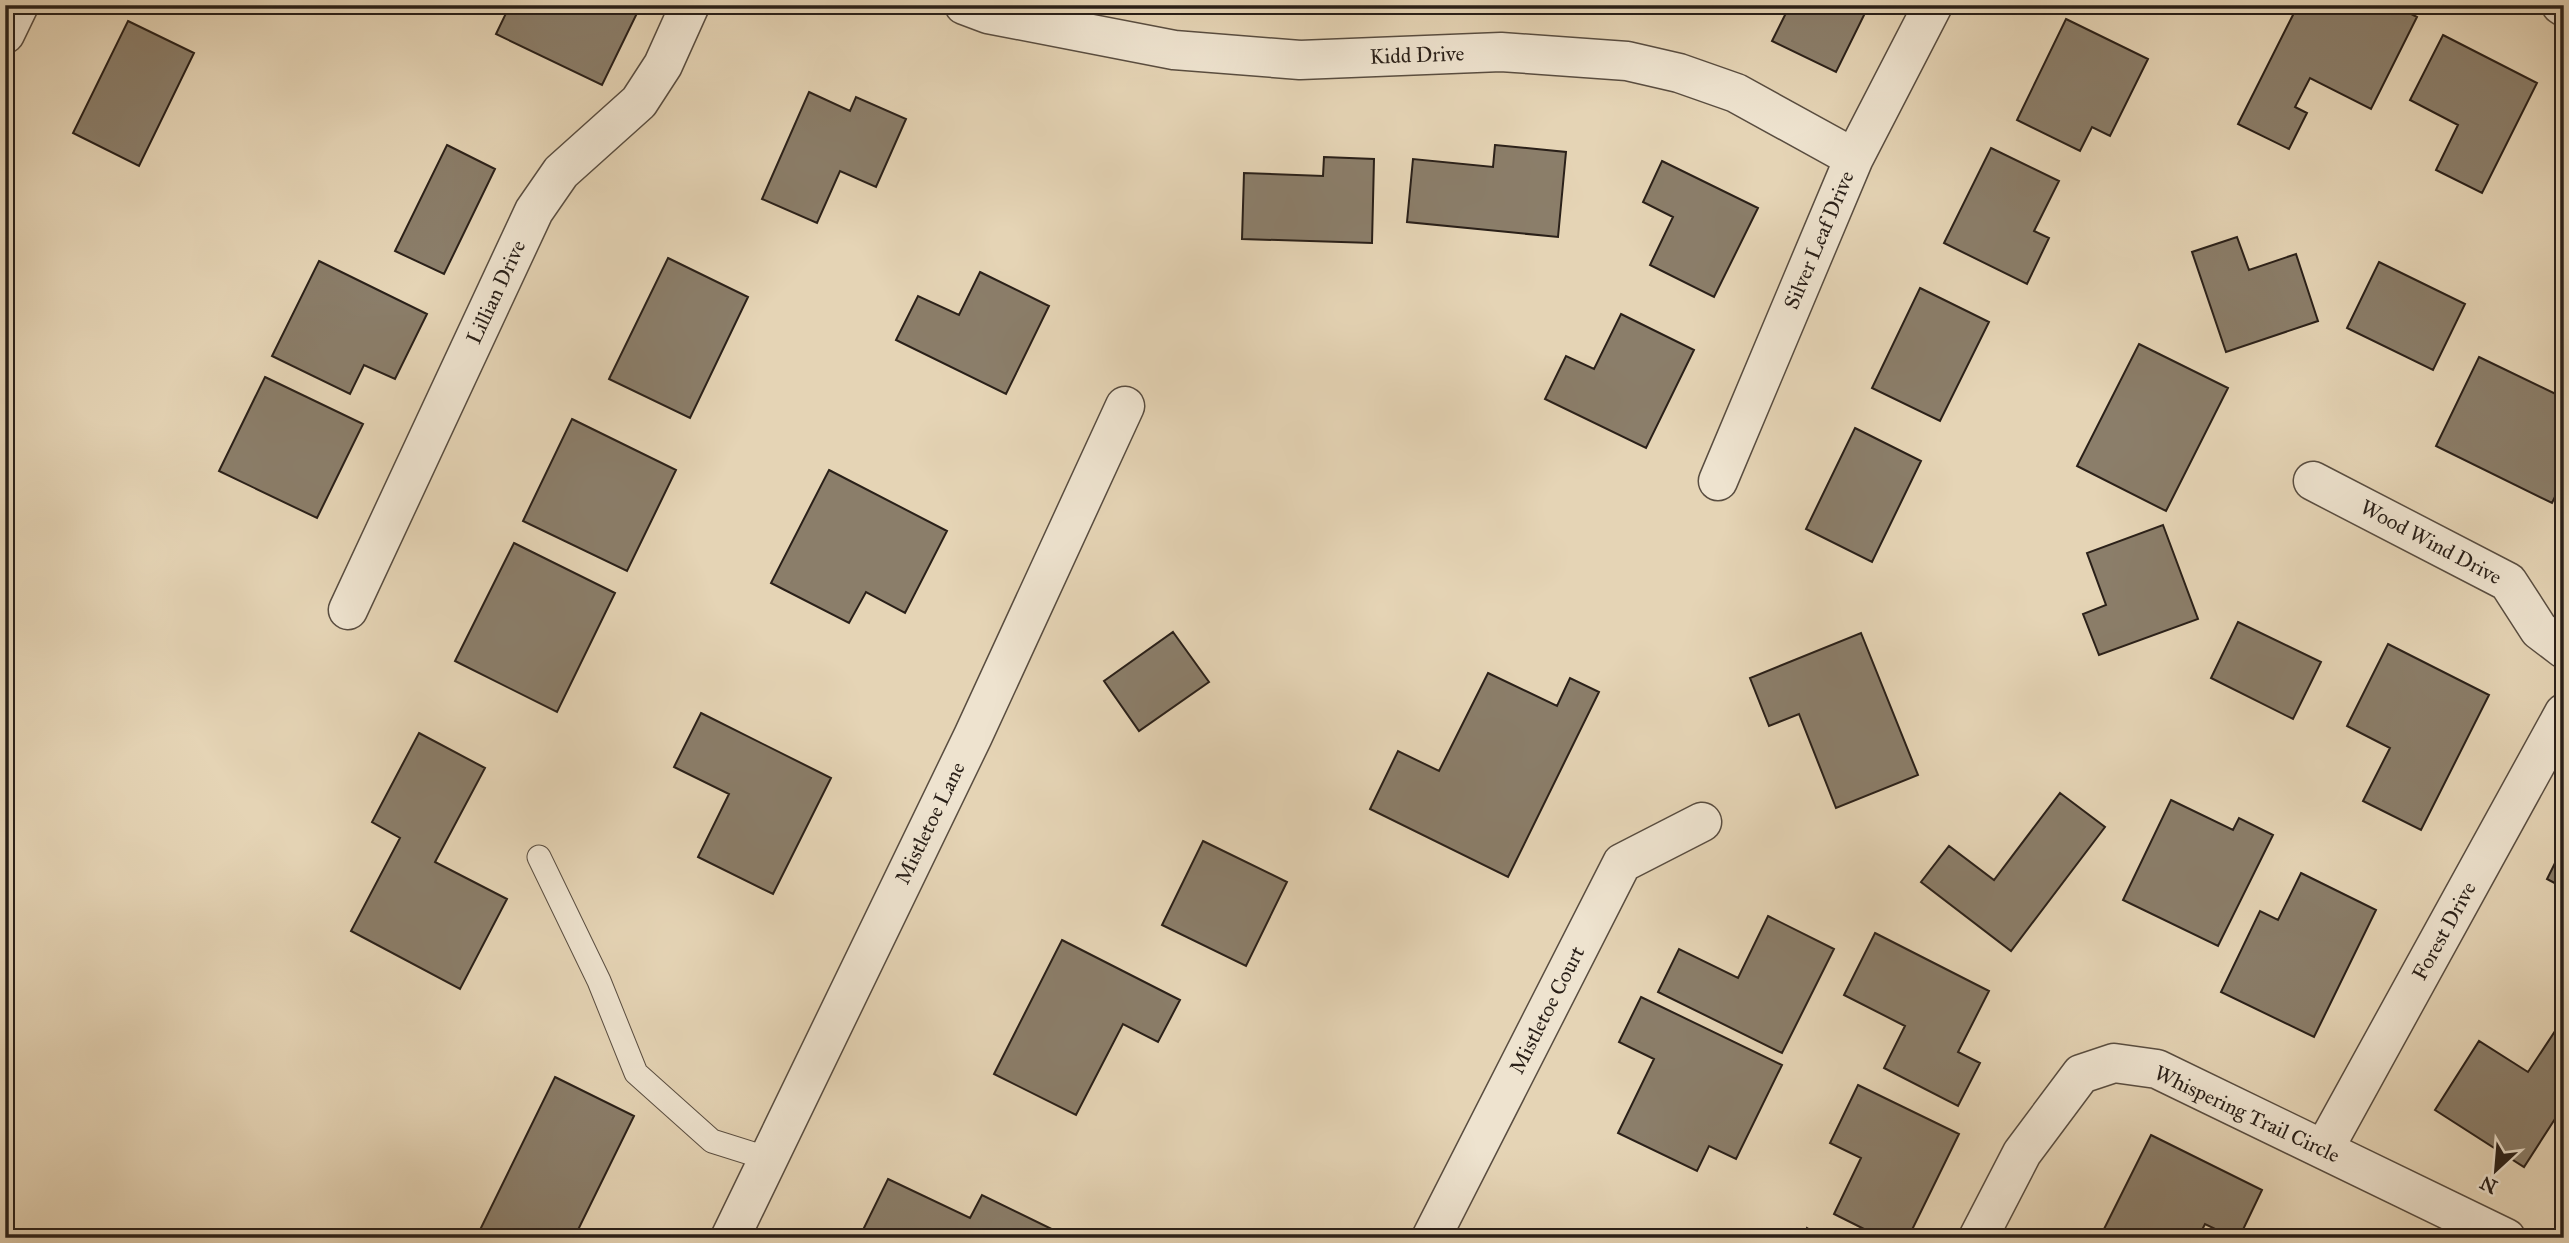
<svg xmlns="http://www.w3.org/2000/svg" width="2569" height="1243" font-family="'IM FELL Great Primer',serif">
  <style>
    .building { fill: #8b7e6a; stroke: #2a2019; stroke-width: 2 }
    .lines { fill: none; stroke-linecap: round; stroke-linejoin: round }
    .lane-casing { stroke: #594d40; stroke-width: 25 }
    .street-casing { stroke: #594d40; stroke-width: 41 }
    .lane { stroke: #eee3cf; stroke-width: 23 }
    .street { stroke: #eee3cf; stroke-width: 38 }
    .labels { text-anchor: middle; stroke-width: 6; stroke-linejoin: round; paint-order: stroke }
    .street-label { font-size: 21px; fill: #2a2019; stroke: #eee3cf }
  </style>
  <rect width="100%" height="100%" fill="#e5d4b5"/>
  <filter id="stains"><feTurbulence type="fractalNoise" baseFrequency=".00286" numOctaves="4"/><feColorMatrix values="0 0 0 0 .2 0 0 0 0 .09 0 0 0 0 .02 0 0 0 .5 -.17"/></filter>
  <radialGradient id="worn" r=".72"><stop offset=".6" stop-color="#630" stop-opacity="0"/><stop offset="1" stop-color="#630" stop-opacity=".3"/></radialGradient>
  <path class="building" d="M261,5h18l-4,7z
    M510,5h131l-39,80 -106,-51z
    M1790,5h79l-33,67 -64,-31z
    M2298,5h96l23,12 -46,92 -61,-31 -15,29 12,6 -18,36 -51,-25z
    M2066,19l82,40 -38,77 -18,-9 -12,24 -63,-31z
    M128,21l66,32 -55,113 -66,-33z
    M2443,35l94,48 -55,110 -46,-23 22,-45 -48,-25z
    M809,92l41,19 6,-14 50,22 -30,68 -36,-16 -23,52 -55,-24z
    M447,145l48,24 -51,105 -49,-23z
    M1495,145l71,7 -8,85 -151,-15 6,-63 80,8z
    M1991,148l68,33 -25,50 15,7 -22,46 -83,-41z
    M1324,157l50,2 -2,84 -130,-4 2,-66 79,3z
    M1662,161l96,47 -44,89 -64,-32 23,-48 -30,-15z
    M2237,237l12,33 47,-16 22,67 -92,31 -34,-100z
    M668,258l80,39 -58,121 -81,-39z
    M319,261l108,53 -32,65 -31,-14 -14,29 -78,-38z
    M2379,262l86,42 -32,66 -86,-42z
    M980,272l69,34 -43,88 -110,-54 22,-44 41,19z
    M1920,288l69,34 -49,99 -68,-33z
    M1621,314l73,36 -48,98 -101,-49 21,-43 28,13z
    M2139,344l89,44 -62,123 -89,-45z
    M2479,357l85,41v80l-12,25 -116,-57z
    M265,377l98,47 -46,94 -98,-47z
    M572,419l104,51 -49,101 -104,-50z
    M1855,428l66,33 -49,101 -66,-33z
    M829,470l118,61 -42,82 -39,-21 -17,31 -78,-40z
    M2163,525l35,94 -99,36 -16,-41 23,-9 -19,-52z
    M514,543l101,50 -58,119 -102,-51z
    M2238,622l83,40 -28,57 -82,-41z
    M1173,632l36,50 -70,49 -35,-50z
    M1861,633l57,142 -82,33 -37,-94 -30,12 -19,-48z
    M2388,644l101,51 -68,135 -58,-29 27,-53 -43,-22z
    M1488,673l69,33 13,-28 29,14 -91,185 -138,-68 28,-58 41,20z
    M701,713l130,65 -58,116 -75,-37 31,-63 -55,-27z
    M419,733l66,35 -50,94 72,37 -47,90 -109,-58 49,-93 -28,-16z
    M2060,793l45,34 -94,124 -90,-69 28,-36 45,34z
    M2171,800l62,30 6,-12 34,17 -55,111 -95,-46z
    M1203,841l84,41 -41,84 -84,-41z
    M2564,845v43l-17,-9z
    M2301,873l75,37 -62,127 -93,-45 39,-81 18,9z
    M1768,916l66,33 -52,104 -124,-61 21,-43 59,29z
    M1875,933l114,58 -31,61 22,11 -22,43 -74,-38 21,-42 -61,-31z
    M1062,940l118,60 -22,42 -35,-18 -47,91 -82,-41z
    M1641,997l141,68 -46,94 -27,-13 -12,25 -79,-38 36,-74 -35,-17z
    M2563,1019l1,86 -40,62 -89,-57 44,-69 49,31z
    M555,1077l79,39 -60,122h-98z
    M1858,1085l101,49 -51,104h-26l-48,-24 27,-56 -31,-15z
    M2151,1135l111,55 -23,48h-5l-29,-14 -7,14 -98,-1z
    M888,1179l82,39 12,-23 84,41 -1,2h-206z
    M1807,1228l18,10h-23z"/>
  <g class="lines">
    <g class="lane-casing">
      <path id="lane" d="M539,857l60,124 37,92 76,68 57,18"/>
    </g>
    <g class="street-casing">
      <path id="street" d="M964,5l24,9 186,36 126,10 201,-8 126,9 52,12 57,20 118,65
        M2561,5l3,2
        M5,34l14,-29
        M1718,481l136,-323 79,-153
        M2313,481l195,101 31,48 25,19
        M348,610l186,-399 27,-39 78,-70 24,-37 27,-60
        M2324,1149l240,-436
        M730,1238l243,-502 152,-330
        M1431,1238l191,-375 80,-41
        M1978,1238l44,-85 59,-79 33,-11 43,6 349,169"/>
    </g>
    <use href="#lane" class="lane"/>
    <use href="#street" class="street"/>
  </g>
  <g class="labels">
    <g class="street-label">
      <text transform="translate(1417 55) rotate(-2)" y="7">Kidd Drive</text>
      <text transform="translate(1819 240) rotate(-67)" y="7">Silver Leaf Drive</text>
      <text transform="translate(496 292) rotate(-65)" y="7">Lillian Drive</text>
      <text transform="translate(2431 542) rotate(28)" y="7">Wood Wind Drive</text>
      <text transform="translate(930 823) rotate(-64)" y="7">Mistletoe Lane</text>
      <text transform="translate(2444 931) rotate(-61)" y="7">Forest Drive</text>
      <text transform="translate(1547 1010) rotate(-63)" y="7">Mistletoe Court</text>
      <text transform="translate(2247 1114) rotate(25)" y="7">Whispering Trail Circle</text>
    </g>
  </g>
  <rect width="2569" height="1243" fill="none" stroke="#e5d4b5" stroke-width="28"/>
  <rect x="7" y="7" width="2555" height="1229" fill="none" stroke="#2a2019" stroke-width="3.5"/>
  <rect x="14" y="14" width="2541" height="1215" fill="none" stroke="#2a2019" stroke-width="2"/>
  <g transform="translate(2496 1170) rotate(206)" stroke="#eee3cf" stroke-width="5" paint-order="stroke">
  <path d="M0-5L12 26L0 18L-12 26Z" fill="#2a2019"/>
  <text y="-10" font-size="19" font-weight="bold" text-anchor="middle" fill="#2a2019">N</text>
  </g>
  <rect width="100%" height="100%" filter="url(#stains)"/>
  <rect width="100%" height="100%" fill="url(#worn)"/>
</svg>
